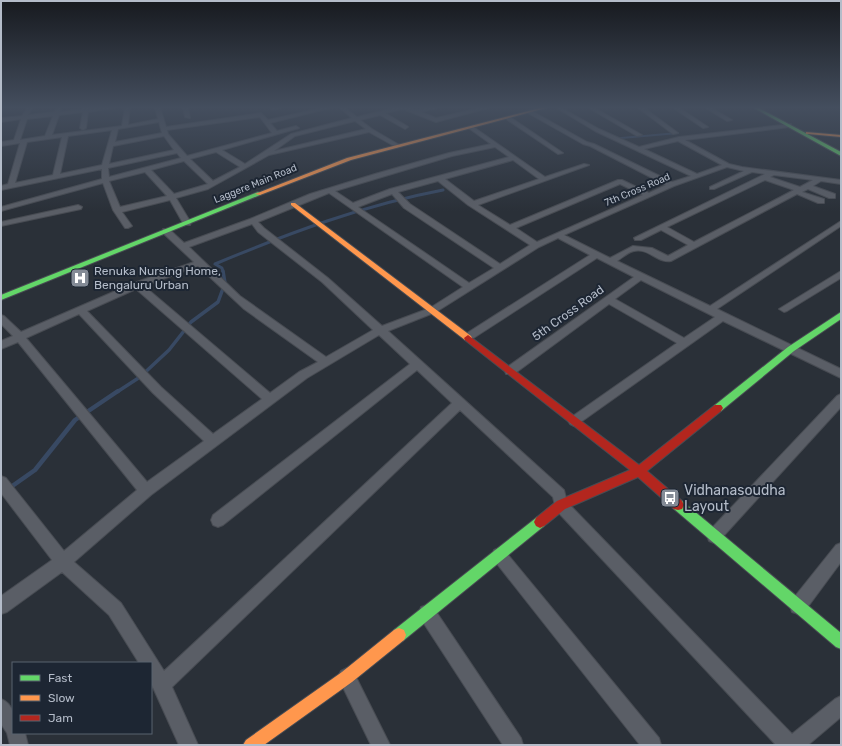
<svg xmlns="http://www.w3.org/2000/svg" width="842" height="746" font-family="Rubik,sans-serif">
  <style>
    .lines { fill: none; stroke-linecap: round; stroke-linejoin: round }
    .stream-far3 { stroke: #384963; stroke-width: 2 }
    .stream-far2 { stroke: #384963; stroke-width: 3 }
    .stream-far1 { stroke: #384963; stroke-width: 3.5 }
    .stream { stroke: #384963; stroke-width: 4.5 }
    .street-casing { stroke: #484c53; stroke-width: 2 }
    .fast-casing { stroke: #484c53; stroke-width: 2 }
    .slow-casing { stroke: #484c53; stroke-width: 2 }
    .jam-casing { stroke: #484c53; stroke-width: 2 }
    .street { fill: #5a5e66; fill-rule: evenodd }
    .fast { fill: #63d668; fill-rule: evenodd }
    .slow { fill: #ff974d; fill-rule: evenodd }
    .jam { fill: #b3261e; fill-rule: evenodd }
    .labels { text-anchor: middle; stroke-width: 4; stroke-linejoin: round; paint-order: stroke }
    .far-street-label { font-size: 10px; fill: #b4bcc9; stroke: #1d2633 }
    .poi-label { font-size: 12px; fill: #b4bcc9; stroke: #1d2633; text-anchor: start }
    .street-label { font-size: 12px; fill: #b4bcc9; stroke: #1d2633 }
    .near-poi-label { font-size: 14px; fill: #b4bcc9; stroke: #1d2633; text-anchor: start }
  </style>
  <rect width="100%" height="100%" fill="#2a3038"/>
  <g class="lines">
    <path class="stream-far3" d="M621,138l57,-5"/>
    <path class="stream-far2" d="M223,272l-1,-4 -7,-4c74,-31 149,-59 228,-74"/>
    <path class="stream-far1" d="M117,392l23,-15 29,-27 22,-28 27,-20 7,-19 -2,-12"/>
    <path class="stream" d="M1,494l34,-24 40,-50 43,-29"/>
    <g class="street-casing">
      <path id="street" d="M28,107h5l-5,8 26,-3 4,-5 3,2 -1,3 23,-3 1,-2h4v2l31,-2 -31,5 -2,16 -3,2 -3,-2 3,-16 -24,3 -7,20 70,-9 3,-19h5l-2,18 30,-6 -3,-12h5l6,20 95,-14 7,7 58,-13h8l-64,16 7,8 19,-5 3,2 -77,22 23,14 46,-30 61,-16 -13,-11h5l13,10 41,-10h9l8,3 22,-3v1l-16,4 15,6 48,-11h8l-56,15 -33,-13 -18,4 22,13 1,1 -3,2 -25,-14 -20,5 12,9 29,17 -5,1 -27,-15 -100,23 -61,34 -32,9 15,25 -1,2h-6l-14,-25 -48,12 10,14 -4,2h-3l-12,-18 -10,-27 -102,28v-4l101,-28v-10l-101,21v-4l7,-2 12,-41 -19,3v-4l13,-2 7,-21 -20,3v-4l21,-2zM53,116l-8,20 -25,4 7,-21zM260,117l12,16 -85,23 -19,-22 -1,-4zM355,121l11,8 -92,22 21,-15zM159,122l3,11 -47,9 3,-13zM112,130l-10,35 -42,9 8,-38zM164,136l10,14 -65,14 4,-18zM62,137l-9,38 -38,8 12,-41zM216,152l24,15 -27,14 -23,-22zM177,153l4,5 -72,19 -1,-9zM184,161l24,23 -34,10 -23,-24zM145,172l22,24 -47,11 -11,-26z
        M183,107h5l2,11 -5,-1z
        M272,107h10l-9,3 -3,-2z
        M555,107h5l39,22 40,18 40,-10 112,-13v2l-2,1 -104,13 44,24 13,3 99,13v4l-20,-3 -8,5 22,8v4h-6l-21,-9 -6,3 22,7v4h-6l-21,-9 -126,67c-12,3 -24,-14 -37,-10 -6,1 -12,7 -17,10l93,45 131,-85v5l-124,83 124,60v9l-118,-57 -145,103 -4,2 -4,-2 -2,-3 2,-3 107,-75 -68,-39 -95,70h-8l-1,-3 1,-3 128,-91 -37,-19 -125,81h-8l-1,-2 1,-2 126,-80 -32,-17 -19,9 -103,65 -48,19 176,159 3,12 225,232 43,-35 6,-3v21l-33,28h-32l-220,-235 -3,-13 -93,-87 -288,277 26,58h-19l-28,-62v-20h-12l-30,-48 -47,-43 -55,40 -6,2v-18l51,-36 -51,-67v-17l5,2 58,73 73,-61 -119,-148 -17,7v-8l12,-5 -12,-12v-9l3,1 17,16 113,-49 60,-21 -31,-29v-4h6l15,14 66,-24 60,-25 65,-20 74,-21 42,-9 -21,-15 -1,-1 3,-2 73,51 39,-13 5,1 -111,40 32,20 108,-45h4l27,13 17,-8 -76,-39 -7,-2 -55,-31v-2l2,-1 57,32 7,2 78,38 19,-6 -96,-45zM678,141l44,24 -25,9 -53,-25zM495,147l14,10 -119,32 -37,14 -18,-12 117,-35zM513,160l26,19 -65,22 -29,-22zM727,167l17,4 -34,16v2h4l38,-17 13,2 -131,64 1,2h6l20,-10 27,15 -20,11 -16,-8 -19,-2 -23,12 -46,-23 110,-49zM774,175l39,5 -13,7 -30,-10zM765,180l29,10 -100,52 -27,-15zM438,181l30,24 62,40 -30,19 -90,-60 -12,-12zM620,184l23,11 -106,47 -21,-14zM329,193l134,94 -33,21 -48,18 -54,-48 -64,-50 -6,-6zM392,194l12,14 90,60 -25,15 -111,-76zM252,224l6,8 64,50 51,48 -47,27 -86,-61 -51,-49zM198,266l46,43 74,53 -19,10 -29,21 -126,-107zM641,280l74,37 -31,21 -69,-39zM136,289l126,110 -49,35 -52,-47 -74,-76zM79,314l74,79 51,48 -57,41 -121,-144zM379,335l31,29 -197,151 -2,5 2,5 5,2 5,-2 194,-155 35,33 -288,268 -43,-68 -47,-41 77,-67 156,-117z
        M587,107h6l49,28 -5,1z
        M637,107h6l35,26 -5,1z
        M672,107h6l30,20 -5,1z
        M704,107h6l22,13 -5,1z
        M506,117h4l53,36 -5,1 -52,-35z
        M78,205l4,2 -1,2 -80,17v-4z
        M841,271v7l-54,33 -3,1 -5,-3z
        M841,394v13l-122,134 -5,2 -5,-2 -2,-5 2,-5 128,-135z
        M841,543v19l-37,50 -6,2 -6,-2 -2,-6 2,-6 44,-55z
        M499,548l5,2 155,188 2,7h-21l-146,-185 -2,-5 2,-5z
        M427,605l6,2 88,131 2,7h-20l-82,-126 -2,-6 2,-6z
        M347,668l6,3 37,74h-19l-33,-68 3,-6z
        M1,699c15,6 12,20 12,34h12l3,12h-18l-3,-12 -6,-9z"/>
    </g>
    <g class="fast-casing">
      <path id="fast" d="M752,107h5l84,45v4z
        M258,192l3,2 -1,1 -259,105v-5z
        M841,312v7l-47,32 -73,60h-6l-2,-3 2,-3 73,-58z
        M678,500l4,1 159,132v16l-5,-2 -162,-138 -2,-4 2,-4z
        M540,516l4,2 2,4 -2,4 -140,114 -5,2 -5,-2 -2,-5 2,-5 142,-112z"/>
    </g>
    <g class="slow-casing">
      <path id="slow" d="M544,107h6l-199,53 -91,35 -5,-1 92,-36z
        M806,132l35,3v2l-33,-3h-2z
        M291,203h4l176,133 1,2 -1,2h-6l-174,-135z
        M399,628l5,2 2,5 -2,5 -52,42 -88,63h-21l3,-5 96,-68 52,-42z"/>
    </g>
    <g class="jam-casing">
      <path id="jam" d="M468,335l171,130 76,-60h6l2,3 -2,3 -74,60 35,30 2,4 -2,4 -4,1 -4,-1 -36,-32 -73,32 -21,17 -4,2 -4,-2 -2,-4 2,-4 21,-17 73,-31 -165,-130 -1,-2z"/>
    </g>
    <use href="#street" class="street"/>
    <use href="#fast" class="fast"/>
    <use href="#slow" class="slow"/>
    <use href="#jam" class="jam"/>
  </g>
  <linearGradient id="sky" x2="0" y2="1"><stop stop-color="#171a1f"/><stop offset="0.51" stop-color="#444e5e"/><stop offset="1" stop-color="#444e5e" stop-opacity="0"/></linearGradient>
  <rect width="842" height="211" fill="url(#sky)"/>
  <defs>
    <g id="hospital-square" transform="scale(1)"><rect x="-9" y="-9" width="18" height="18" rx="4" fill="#848b96" stroke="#1d2633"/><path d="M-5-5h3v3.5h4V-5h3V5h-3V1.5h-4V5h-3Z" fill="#fff"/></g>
    <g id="bus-square" transform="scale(1)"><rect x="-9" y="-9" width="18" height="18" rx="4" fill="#848b96" stroke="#1d2633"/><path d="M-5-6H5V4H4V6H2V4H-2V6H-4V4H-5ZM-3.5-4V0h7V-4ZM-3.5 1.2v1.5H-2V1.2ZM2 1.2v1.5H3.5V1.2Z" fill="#fff"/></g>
  </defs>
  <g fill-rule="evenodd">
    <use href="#hospital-square" x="80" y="278"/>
    <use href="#bus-square" x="670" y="498"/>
  </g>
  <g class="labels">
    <g class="far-street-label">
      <text transform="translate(255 183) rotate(-22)" y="4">Laggere Main Road</text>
      <text transform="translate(637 189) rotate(-23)" y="4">7th Cross Road</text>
    </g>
    <g class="poi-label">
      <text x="94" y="275">Renuka Nursing Home,<tspan x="94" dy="14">Bengaluru Urban</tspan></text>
    </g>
    <g class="street-label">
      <text transform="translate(568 313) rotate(-36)" y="4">5th Cross Road</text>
    </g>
    <g class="near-poi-label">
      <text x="684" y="495">Vidhanasoudha<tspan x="684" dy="16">Layout</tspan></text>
    </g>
  </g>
  <rect width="842" height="746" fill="none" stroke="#b4bcc9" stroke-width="4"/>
  <rect x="12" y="662" width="140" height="72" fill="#1d2633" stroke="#59626f"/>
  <rect x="20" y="675" width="20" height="6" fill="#63d668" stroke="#59626f"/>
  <text x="48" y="682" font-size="12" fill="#b4bcc9">Fast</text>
  <rect x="20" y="695" width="20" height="6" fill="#ff974d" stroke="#59626f"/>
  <text x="48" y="702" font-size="12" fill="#b4bcc9">Slow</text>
  <rect x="20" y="715" width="20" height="6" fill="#b3261e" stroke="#59626f"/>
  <text x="48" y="722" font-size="12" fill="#b4bcc9">Jam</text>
</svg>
